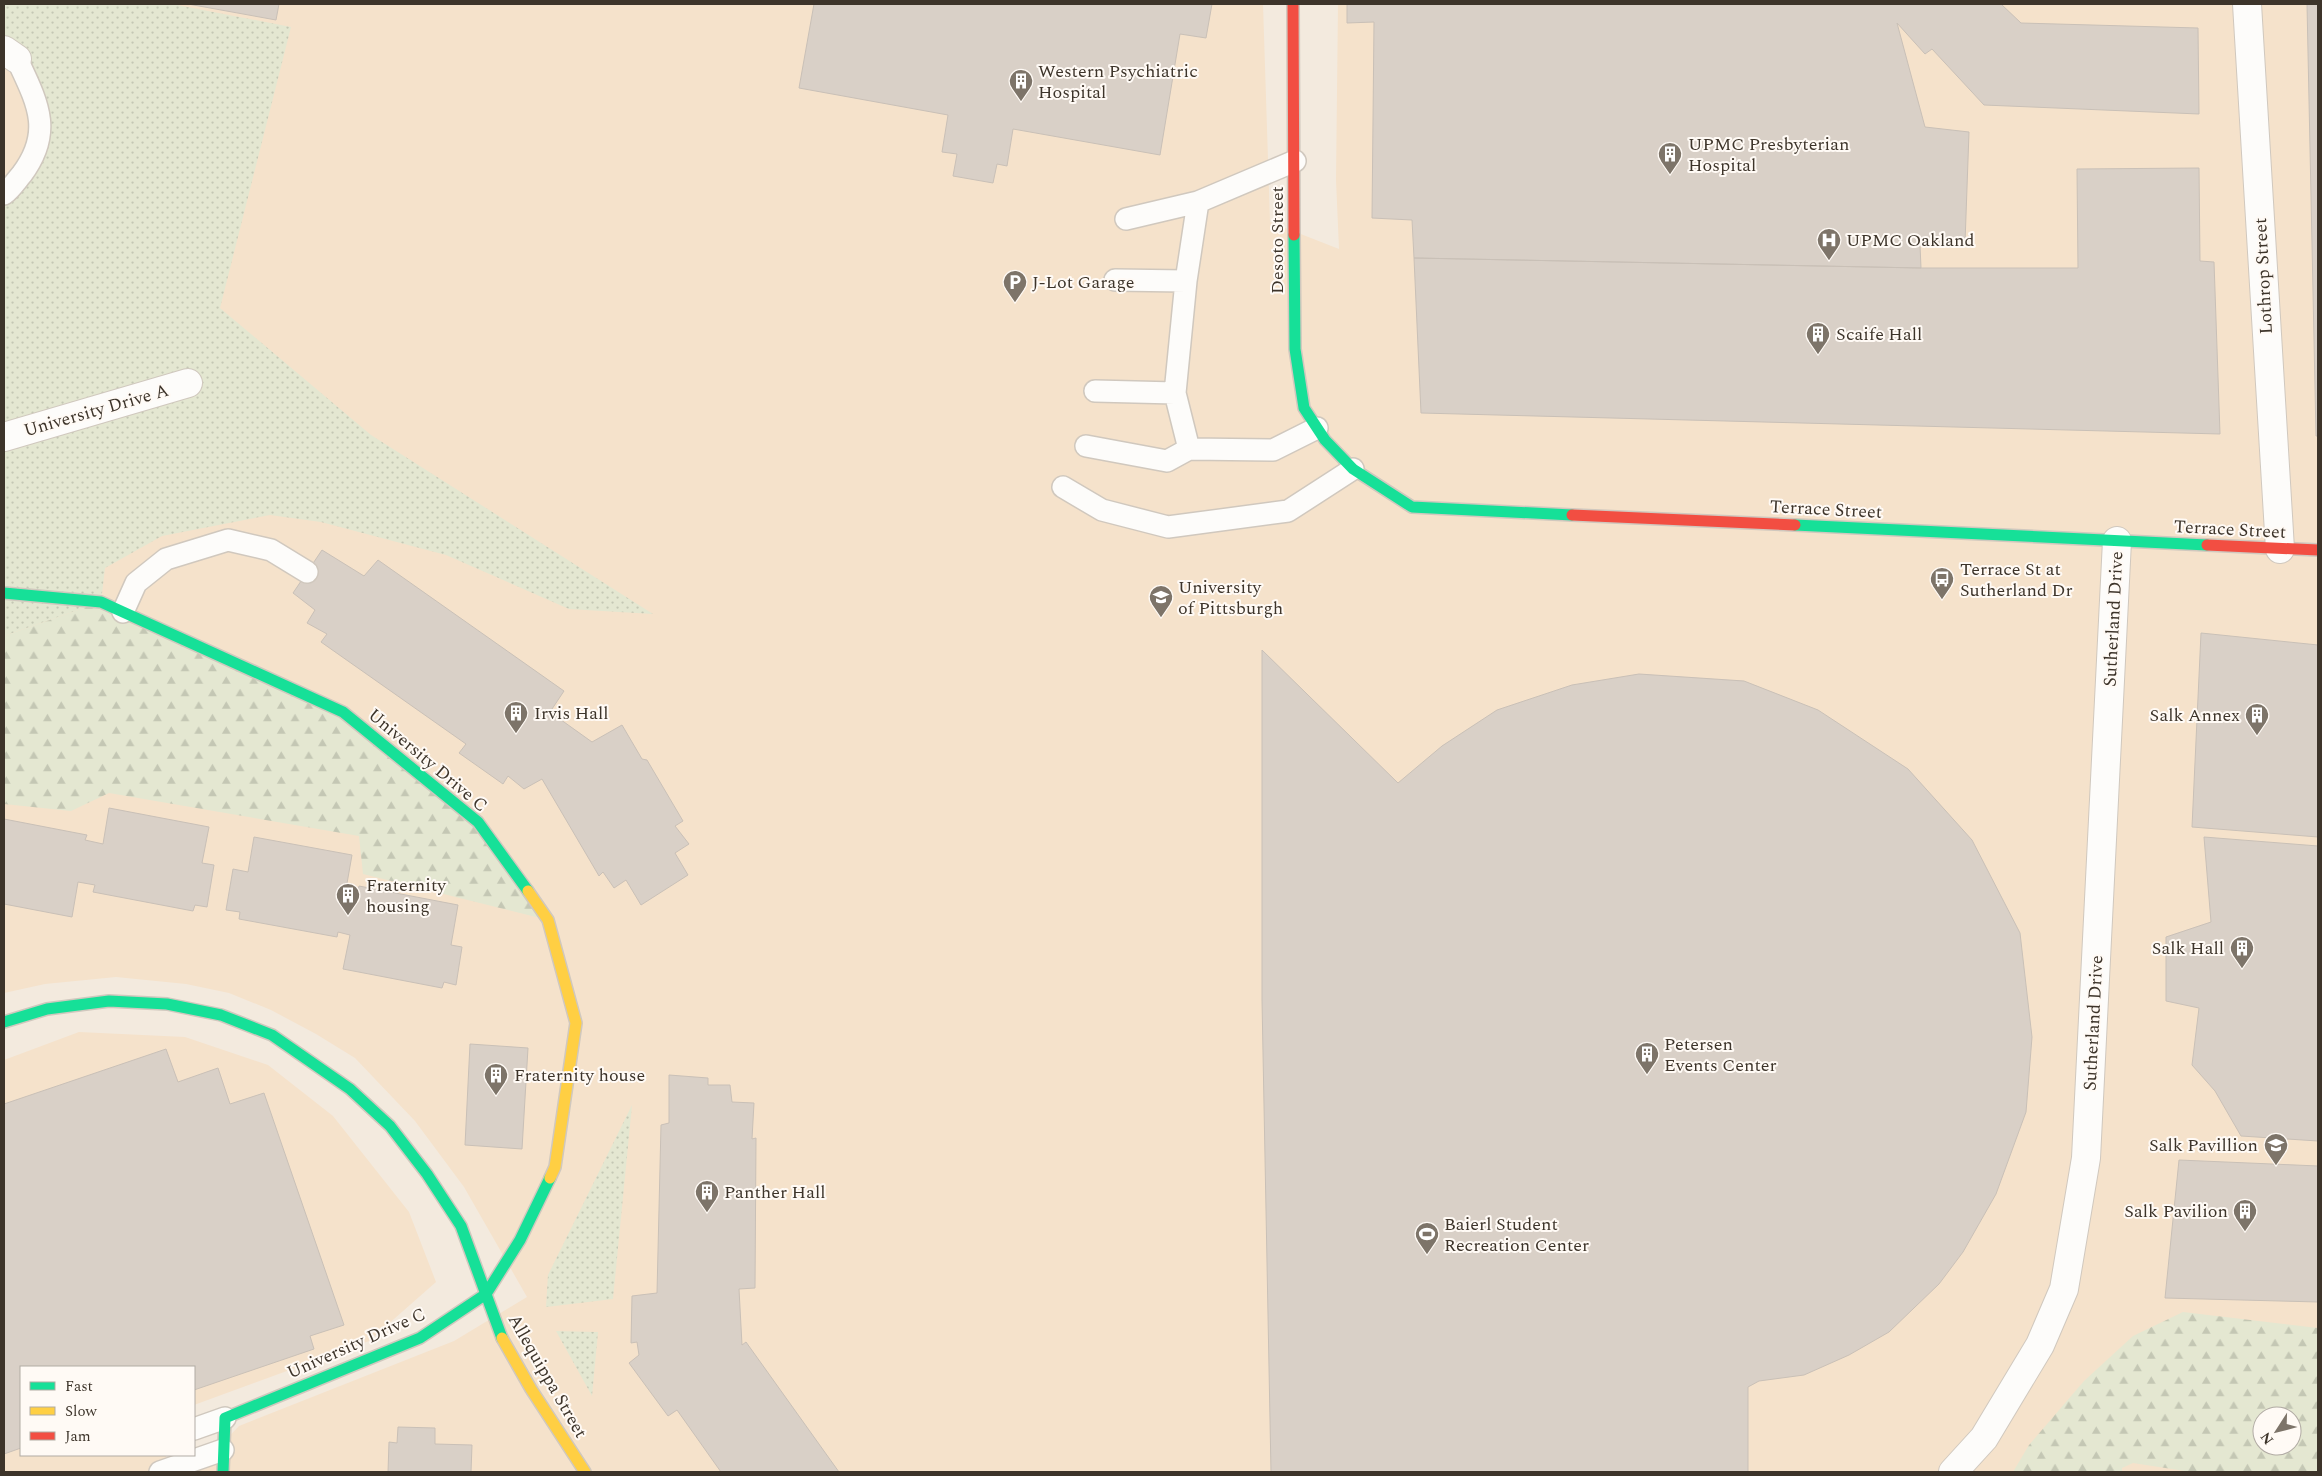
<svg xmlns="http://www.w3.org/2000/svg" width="2322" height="1476" font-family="Spectral,serif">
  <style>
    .built { fill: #f5e2cb; fill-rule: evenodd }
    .grass { fill: url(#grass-dots) }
    .forest { fill: url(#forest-firs); fill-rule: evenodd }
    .building { fill: #d9d0c7; stroke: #c9c0b7 }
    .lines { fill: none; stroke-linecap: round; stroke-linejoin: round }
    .lane-casing { stroke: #d0c8be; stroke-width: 24 }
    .street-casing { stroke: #d0c8be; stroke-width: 30 }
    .fast-casing { stroke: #d0c8be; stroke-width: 14 }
    .slow-casing { stroke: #d0c8be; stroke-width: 14 }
    .jam-casing { stroke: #d0c8be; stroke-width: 14 }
    .lane { stroke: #fdfcfa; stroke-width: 21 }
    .street { stroke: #fdfcfa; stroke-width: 28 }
    .fast { stroke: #16e098; stroke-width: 11 }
    .slow { stroke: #ffcf43; stroke-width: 11 }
    .jam { stroke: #f24e42; stroke-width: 11 }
    .labels { text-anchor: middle; stroke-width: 4; stroke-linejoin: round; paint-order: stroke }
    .poi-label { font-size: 18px; fill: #3d342a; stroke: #fffaf5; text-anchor: start }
    .street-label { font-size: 18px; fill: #3d342a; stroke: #fffaf5 }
  </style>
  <defs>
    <pattern id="grass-dots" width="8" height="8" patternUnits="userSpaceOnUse" patternTransform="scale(1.25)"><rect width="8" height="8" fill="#e4e7d1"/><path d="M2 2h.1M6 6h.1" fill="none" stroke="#c4c7b4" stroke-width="1.8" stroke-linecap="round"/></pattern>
    <pattern id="forest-firs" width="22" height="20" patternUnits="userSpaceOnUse" patternTransform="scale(1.25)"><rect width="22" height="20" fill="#e4e7d1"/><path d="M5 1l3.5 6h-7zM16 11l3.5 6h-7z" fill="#c4c7b4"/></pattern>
  </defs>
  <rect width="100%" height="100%" fill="#f3eade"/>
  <path class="built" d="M4,4h1259l7,218 69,27 -3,-69 2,-176h980v1468h-2123l44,-46 215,-85 73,-44 -63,-110 -49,-66 -60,-63 -39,-24 -45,-24 -42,-17 -43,-9 -70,-7 -71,7 -41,9zM2262,1416h30v30h-30z
    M79,1032l106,5 83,28 65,51 76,96 27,70 -67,59 -175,64v-38h-173v88h145l1,17h-163v-412z"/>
  <path class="grass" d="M4,4h168l119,23 -71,281 151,127 282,179 -84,-5 -123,-54 -125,-33 -51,-7 -108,21 -57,32 -4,34 -97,34v-442l37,-58 -37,-86z
    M632,1105l-19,194 -67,8 2,-32z
    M556,1331l42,1 -6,64z"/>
  <path class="forest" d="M101,602l242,110 135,110 70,98 -185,-46 -4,-38 -250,-43 -38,18 -67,-7v-168z
    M2183,1312l135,16v144h-127l-58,-9 -11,5v4h-109l16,-27 55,-64 49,-45zM2262,1416h30v30h-30z"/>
  <path class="building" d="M188,4h91l-3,16z
    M814,4h398l-6,34 -26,-4 -20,121 -147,-26 -6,37 -10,-2 -4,19 -40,-7 4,-22 -15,-2 6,-37 -149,-27z
    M1347,4h654l20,19 177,5 1,86 -215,-9 -52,-56 -7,5 -28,-31 28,104 44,5 -4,111 -45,2 1,23 -507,-10 -2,-38 -40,-2 2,-196 -27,1z
    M2307,4h11v432h-2z
    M2199,168l1,93 14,1 6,172 -799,-21 -7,-155 507,10h157l-1,-99z
    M322,550l42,26 14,-16 186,131 -14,21 42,30 30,-17 20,34 5,1 36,61 -8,5 14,18 -14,9 13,22 -47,30 -15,-25 -12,8 -11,-16 -4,4 -57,-97 -18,10 -16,-13 -5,8 -44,-31 7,-9 -145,-102 6,-8 -20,-11 8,-13 -22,-17z
    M2201,633l117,12v192l-126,-10z
    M1262,650l136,133 44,-37 55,-36 75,-25 67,-11 105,7 74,29 90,59 64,71 48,93 12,104 -6,75 -30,82 -33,58 -24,32 -50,48 -40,23 -45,20 -45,6 -11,6v85h-477l-9,-472z
    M109,808l100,19 -7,36 12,2 -7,42 -12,-2 -2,6 -100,-19 2,-7 -17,-3 -6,35 -68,-13v-85l83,16 -2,5 18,4z
    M254,837l98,18 -6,34 12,2 1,-5 99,19 -7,40 11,2 -6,38 -12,-3 -2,6 -99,-19 7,-34 -12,-3 -1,5 -98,-18 1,-7 -14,-2 7,-41 15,3z
    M2204,837l114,9v295l-77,-5 -26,-45 -23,-26 7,-57 -33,-7v-64l45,-15z
    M470,1044l58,4 -6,101 -57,-4z
    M166,1049l12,33 40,-14 12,36 34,-11 80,232 -34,11 4,13 -120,41v-23h-173v81l-17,6v-350z
    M669,1075l39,3v7h22l2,17 22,1 -2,36 4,-1 -1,150 -16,1 3,56 4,-3 93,130h-118l-44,-62 -9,6 -39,-53 10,-8 -2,-13 -6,1 1,-47 25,-3 4,-168 8,-2z
    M2179,1160l139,6v136l-153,-4z
    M398,1427l37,1v16l37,1 -1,27h-83l1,-30 8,1z"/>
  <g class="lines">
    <g class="lane-casing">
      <path id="lane" d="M4,194c7,-5 12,-13 18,-20 32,-43 15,-72 -5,-115
        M1126,219l72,-17 97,-41
        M1115,280l71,1
        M1095,391l80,2
        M1086,446l81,15 22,-12 84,1 44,-22
        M1189,449l-14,-56 11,-112 12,-79
        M1063,487l39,23 66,17 120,-16 65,-42
        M123,612l13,-29 30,-24 62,-19 43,10 36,22
        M194,1429l31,-11
        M160,1472l63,-22"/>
    </g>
    <g class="street-casing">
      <path id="street" d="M2247,4l33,545
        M4,50l13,9
        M4,437l184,-54
        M1953,1472l31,-34 56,-93 24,-56 22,-131 31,-617"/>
    </g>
    <g class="fast-casing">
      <path id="fast" d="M1294,235l1,114 9,59 21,32 28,29 59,38 160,8
        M1795,525l412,20
        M4,593l97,9 242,110 135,110 50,69
        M4,1022l43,-13 62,-8 58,3 54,11 51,20 78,54 40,37 37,48 34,52 41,112
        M223,1472l2,-54 195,-80 66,-44 34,-54 30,-62"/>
    </g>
    <g class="slow-casing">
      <path id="slow" d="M528,891l20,29 28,103 -21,144 -5,11
        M502,1338l29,51 54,83"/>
    </g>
    <g class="jam-casing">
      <path id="jam" d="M1293,4l1,231
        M1572,515l223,10
        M2207,545l111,5"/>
    </g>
    <use href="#lane" class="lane"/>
    <use href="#street" class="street"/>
    <use href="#fast" class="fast"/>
    <use href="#slow" class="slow"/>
    <use href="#jam" class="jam"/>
  </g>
  <defs>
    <g id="building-pin" transform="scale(1.25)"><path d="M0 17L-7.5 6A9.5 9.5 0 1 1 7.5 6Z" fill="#7d7469" stroke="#fffaf5"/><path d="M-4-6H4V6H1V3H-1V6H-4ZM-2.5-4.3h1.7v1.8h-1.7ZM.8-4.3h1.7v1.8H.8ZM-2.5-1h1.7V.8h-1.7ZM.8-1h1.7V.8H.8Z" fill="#fff"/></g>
    <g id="hospital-pin" transform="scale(1.25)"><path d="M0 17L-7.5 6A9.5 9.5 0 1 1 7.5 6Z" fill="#7d7469" stroke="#fffaf5"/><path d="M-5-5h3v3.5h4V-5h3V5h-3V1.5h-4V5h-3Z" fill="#fff"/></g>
    <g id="parking-pin" transform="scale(1.25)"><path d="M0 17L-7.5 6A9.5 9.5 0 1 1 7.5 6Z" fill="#7d7469" stroke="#fffaf5"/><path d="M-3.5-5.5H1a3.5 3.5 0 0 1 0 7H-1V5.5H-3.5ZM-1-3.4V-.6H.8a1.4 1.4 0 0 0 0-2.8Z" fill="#fff"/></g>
    <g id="bus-pin" transform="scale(1.25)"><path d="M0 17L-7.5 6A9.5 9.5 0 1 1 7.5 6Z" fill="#7d7469" stroke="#fffaf5"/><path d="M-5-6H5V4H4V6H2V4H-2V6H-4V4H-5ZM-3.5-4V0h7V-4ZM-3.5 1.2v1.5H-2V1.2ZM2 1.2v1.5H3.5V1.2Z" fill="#fff"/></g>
    <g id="university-pin" transform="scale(1.25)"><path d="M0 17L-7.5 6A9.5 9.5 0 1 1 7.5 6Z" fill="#7d7469" stroke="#fffaf5"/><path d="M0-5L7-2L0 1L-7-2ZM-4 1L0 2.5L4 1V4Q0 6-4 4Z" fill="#fff"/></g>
    <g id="stadium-pin" transform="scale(1.25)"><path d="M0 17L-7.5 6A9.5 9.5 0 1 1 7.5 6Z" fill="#7d7469" stroke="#fffaf5"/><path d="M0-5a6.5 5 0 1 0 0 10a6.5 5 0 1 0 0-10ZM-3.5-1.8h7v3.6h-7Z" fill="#fff"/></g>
  </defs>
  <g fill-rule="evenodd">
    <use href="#building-pin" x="1021" y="81"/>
    <use href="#building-pin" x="1670" y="154"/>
    <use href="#hospital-pin" x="1829" y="240"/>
    <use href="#parking-pin" x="1015" y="282"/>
    <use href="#building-pin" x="1818" y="334"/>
    <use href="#bus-pin" x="1942" y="579"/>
    <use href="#university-pin" x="1161" y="597"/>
    <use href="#building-pin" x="516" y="713"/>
    <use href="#building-pin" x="2257" y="715"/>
    <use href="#building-pin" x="348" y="895"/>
    <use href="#building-pin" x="2242" y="948"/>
    <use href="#building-pin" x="1647" y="1054"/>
    <use href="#building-pin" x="496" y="1075"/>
    <use href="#university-pin" x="2276" y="1145"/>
    <use href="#building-pin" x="707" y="1192"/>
    <use href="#building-pin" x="2245" y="1211"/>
    <use href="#stadium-pin" x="1427" y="1234"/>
  </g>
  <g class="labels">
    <g class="poi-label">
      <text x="1038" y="77">Western Psychiatric<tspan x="1038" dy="21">Hospital</tspan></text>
      <text x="1688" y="150">UPMC Presbyterian<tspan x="1688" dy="21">Hospital</tspan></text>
      <text x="1846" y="246">UPMC Oakland</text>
      <text x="1032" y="288">J-Lot Garage</text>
      <text x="1836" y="340">Scaife Hall</text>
      <text x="1960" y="575">Terrace St at<tspan x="1960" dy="21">Sutherland Dr</tspan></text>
      <text x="1178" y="593">University<tspan x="1178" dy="21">of Pittsburgh</tspan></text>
      <text x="534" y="719">Irvis Hall</text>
      <text x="2240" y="721" text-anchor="end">Salk Annex</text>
      <text x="366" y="891">Fraternity<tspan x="366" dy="21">housing</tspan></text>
      <text x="2224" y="954" text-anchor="end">Salk Hall</text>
      <text x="1664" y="1050">Petersen<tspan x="1664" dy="21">Events Center</tspan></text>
      <text x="514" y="1081">Fraternity house</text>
      <text x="2258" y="1151" text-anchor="end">Salk Pavillion</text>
      <text x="724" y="1198">Panther Hall</text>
      <text x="2228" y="1217" text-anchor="end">Salk Pavilion</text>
      <text x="1444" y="1230">Baierl Student<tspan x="1444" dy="21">Recreation Center</tspan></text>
    </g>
    <g class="street-label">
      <text transform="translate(1277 240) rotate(-90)" y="6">Desoto Street</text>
      <text transform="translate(2263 276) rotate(-93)" y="6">Lothrop Street</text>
      <text transform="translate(96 410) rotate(-16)" y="6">University Drive A</text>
      <text transform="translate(1826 509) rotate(3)" y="6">Terrace Street</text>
      <text transform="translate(2230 529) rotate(3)" y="6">Terrace Street</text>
      <text transform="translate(2113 619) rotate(-87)" y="6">Sutherland Drive</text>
      <text transform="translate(428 760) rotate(40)" y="6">University Drive C</text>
      <text transform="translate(2093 1023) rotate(-87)" y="6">Sutherland Drive</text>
      <text transform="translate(356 1343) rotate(-24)" y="6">University Drive C</text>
      <text transform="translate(548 1376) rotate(60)" y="6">Allequippa Street</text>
    </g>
  </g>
  <rect width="2322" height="1476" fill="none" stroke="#3d342a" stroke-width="10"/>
  <rect x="20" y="1366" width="175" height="90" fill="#fffaf5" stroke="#b1aba4"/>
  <rect x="30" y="1382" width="25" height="8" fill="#16e098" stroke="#b1aba4"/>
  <text x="65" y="1391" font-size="15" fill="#3d342a">Fast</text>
  <rect x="30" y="1407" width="25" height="8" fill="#ffcf43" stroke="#b1aba4"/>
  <text x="65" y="1416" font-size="15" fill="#3d342a">Slow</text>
  <rect x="30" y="1432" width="25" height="8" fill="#f24e42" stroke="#b1aba4"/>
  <text x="65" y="1441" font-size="15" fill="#3d342a">Jam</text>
  <g transform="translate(2277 1431) rotate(234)"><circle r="24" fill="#fffaf5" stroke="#b1aba4"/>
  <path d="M0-4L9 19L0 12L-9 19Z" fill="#7d7469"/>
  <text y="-8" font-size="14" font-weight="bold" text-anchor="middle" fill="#3d342a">N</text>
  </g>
</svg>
